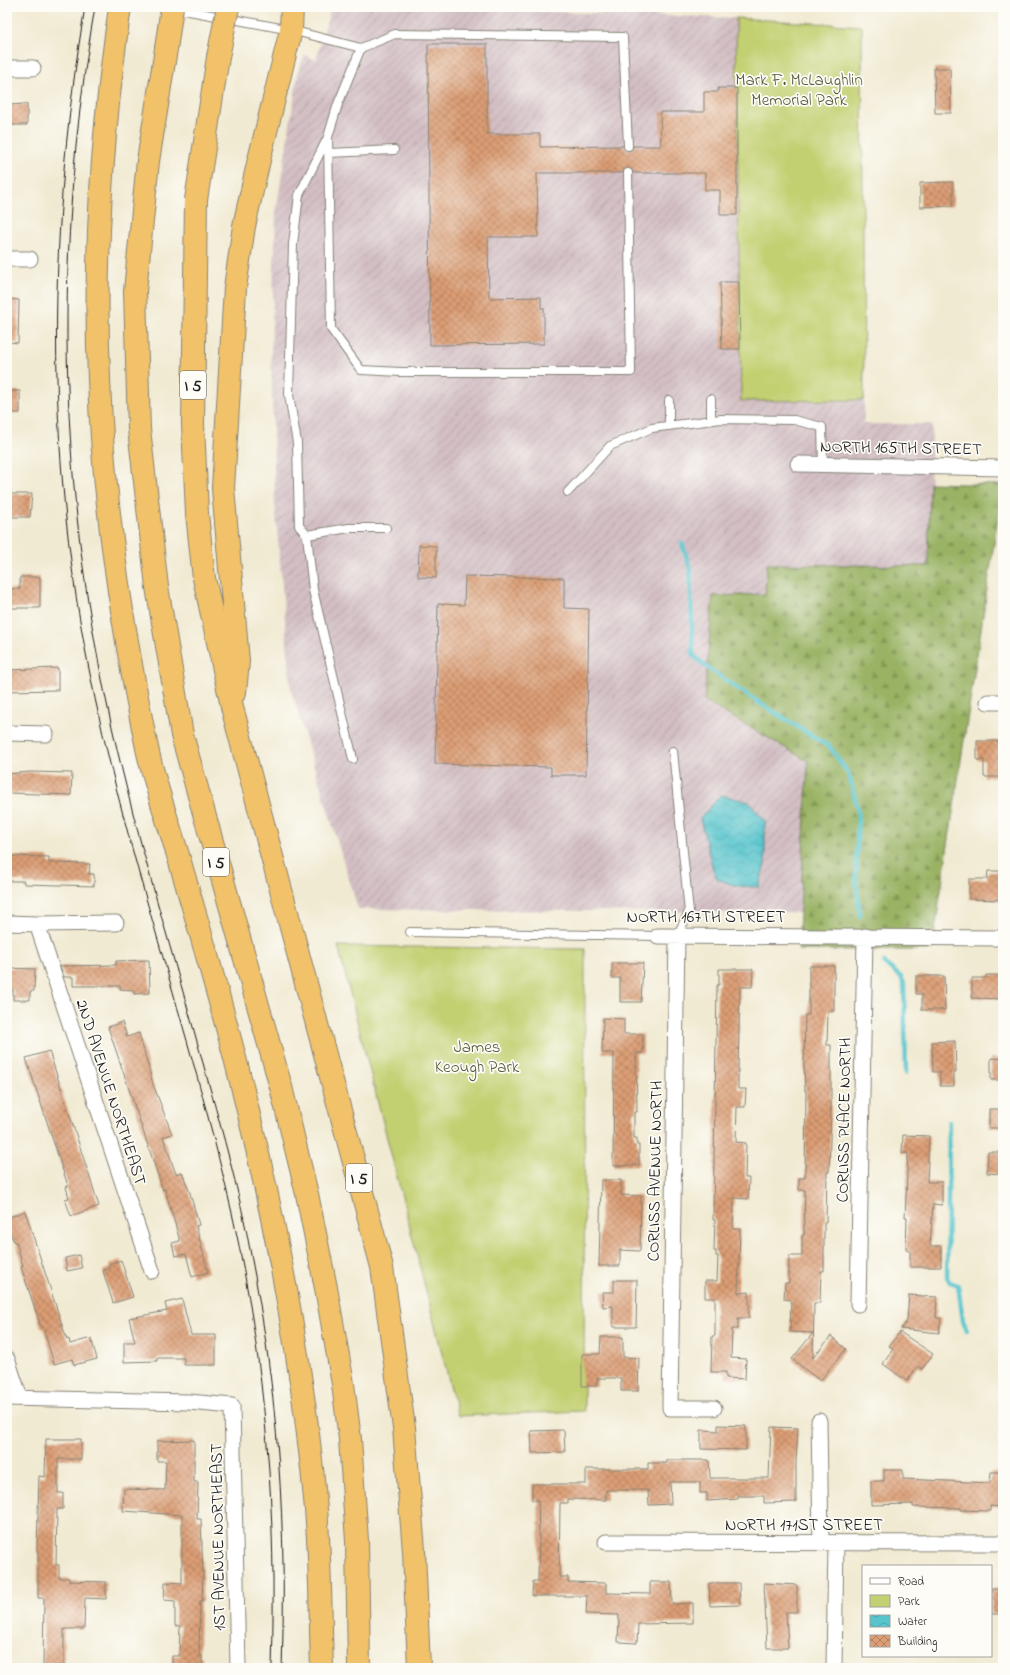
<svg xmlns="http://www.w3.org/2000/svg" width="1010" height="1675" font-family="'Indie Flower',sans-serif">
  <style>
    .industrial { fill: url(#industrial-furrows) }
    .forest { fill: url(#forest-firs); stroke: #5a6740 }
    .park { fill: #c2d071; stroke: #6f7646 }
    .water { fill: url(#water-waves); stroke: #3a7074 }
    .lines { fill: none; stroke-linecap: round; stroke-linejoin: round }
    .stream { stroke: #58c5cd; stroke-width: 4.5 }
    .building { fill: url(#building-cross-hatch) }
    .service-casing { stroke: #868377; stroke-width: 10 }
    .minor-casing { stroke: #868377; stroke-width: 17 }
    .motorway-casing { stroke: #868377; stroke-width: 24 }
    .service { stroke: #fff; stroke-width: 8 }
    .minor { stroke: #fff; stroke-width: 15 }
    .motorway { stroke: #f2c26a; stroke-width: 22 }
    .tram { stroke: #1c1c1c; stroke-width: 1 }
    .motorway-bridge-casing { stroke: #868377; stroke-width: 24; stroke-linecap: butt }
    .motorway-bridge { stroke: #f2c26a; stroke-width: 22 }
    .labels { text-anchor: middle; stroke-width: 3.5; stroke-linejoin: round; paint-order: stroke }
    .shield { fill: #fdfcf7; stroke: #605f5e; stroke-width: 1 }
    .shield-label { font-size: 16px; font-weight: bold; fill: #1c1c1c }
    .park-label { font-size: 17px; fill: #565b3a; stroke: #fdfcf7 }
    .street-label { font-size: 17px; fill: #1c1c1c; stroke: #fdfcf7 }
  </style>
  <defs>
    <pattern id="industrial-furrows" width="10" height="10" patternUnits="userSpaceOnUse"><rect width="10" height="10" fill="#d2bec3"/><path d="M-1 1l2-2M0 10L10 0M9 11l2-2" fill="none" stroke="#b4a3a7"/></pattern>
    <pattern id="forest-firs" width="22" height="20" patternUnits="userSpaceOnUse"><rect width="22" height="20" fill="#99b263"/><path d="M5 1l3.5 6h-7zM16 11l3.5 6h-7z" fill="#839855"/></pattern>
    <pattern id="water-waves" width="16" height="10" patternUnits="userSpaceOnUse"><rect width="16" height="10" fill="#58c5cd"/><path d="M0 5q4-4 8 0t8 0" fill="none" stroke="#4ca9af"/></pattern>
    <pattern id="building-cross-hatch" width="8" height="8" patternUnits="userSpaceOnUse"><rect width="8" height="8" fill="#dc9e74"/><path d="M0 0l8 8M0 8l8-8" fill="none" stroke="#b2805e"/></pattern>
  </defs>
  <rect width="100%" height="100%" fill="#fdfcf7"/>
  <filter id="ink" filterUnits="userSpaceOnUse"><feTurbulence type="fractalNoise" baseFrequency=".025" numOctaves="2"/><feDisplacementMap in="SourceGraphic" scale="8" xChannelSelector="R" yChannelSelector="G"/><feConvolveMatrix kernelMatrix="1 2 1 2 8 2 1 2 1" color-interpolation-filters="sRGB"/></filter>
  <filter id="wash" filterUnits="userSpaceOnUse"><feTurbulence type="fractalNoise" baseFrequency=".012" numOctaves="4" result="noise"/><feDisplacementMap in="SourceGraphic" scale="16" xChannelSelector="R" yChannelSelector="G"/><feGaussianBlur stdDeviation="0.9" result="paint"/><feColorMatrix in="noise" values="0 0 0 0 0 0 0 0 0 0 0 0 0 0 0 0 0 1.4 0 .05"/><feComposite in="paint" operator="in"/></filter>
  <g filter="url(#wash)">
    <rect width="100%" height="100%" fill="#f1ead2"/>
    <path class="industrial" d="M331,7h89l316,11 126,8 2,398h68l-4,142 -160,-2 -3,30 -52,3 -9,104 104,60 -8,152 -442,-4 -67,-219 -16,-185 -4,-150 5,-143 23,-145 6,-12 11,5z"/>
    <path class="forest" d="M930,483l73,2 -71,465h-134l10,-189 -104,-60 9,-105 52,-2 2,-30 161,2z"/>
    <path class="park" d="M736,18l126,8 2,374 -123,1z
      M338,946l247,3 -1,462 -126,5z"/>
    <path class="water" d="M721,795l28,7 16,19v43l-6,23 -22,-1 -20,-7 -5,-13 -12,-48z"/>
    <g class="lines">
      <path class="stream" d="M682,543l8,25 3,87 12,11 50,34 75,47 19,28 9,36 -2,69 4,36
        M884,963l17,14 3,6 2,90
        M949,1122l-2,156 3,4 8,3 5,36 4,9"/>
    </g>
    <g id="blocks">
      <path class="building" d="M428,44h59v90h53v13l83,-1 5,5 3,-1 2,-4h28l-1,-34h44v-20h14v-4h19v127h-17v-25h-15v-17h-71l-2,-3 -4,-2 -3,1 -3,4h-85l1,64h-50l1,61 52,-1v11h3v36l-114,1z
        M934,68h16l1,45h-16z
        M27,104v21h-20v-20z
        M953,182v24l-33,1v-24z
        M720,282h19l1,67h-18z
        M7,299l12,1 -1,43 -11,-1z
        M7,391h13v22h-13z
        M7,494h25l-2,23h-23z
        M419,545l17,1v32l-18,-1z
        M465,576l99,2v30l25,1 -3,166h-35v-8l-116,-3 3,-160 26,1z
        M20,577h20v31h-33v-19h13z
        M58,668v22l-51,1v-21z
        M977,741h26v36h-19v-17h-7z
        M30,772l42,1 -1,22 -64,-2v-19z
        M7,856l42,1v6l41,1 -1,10h5v12l-70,-2v-3h-17z
        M988,871h15v29l-34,-1v-20h18z
        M149,960l1,33 -16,1v-4l-14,-1v-3h-47v-9h-9l-4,-11 56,-1v-4z
        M612,963h31l-2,39h-21v-24h-8z
        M809,966h25v45h-6l-1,34h4v63l-2,64h-2l-1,50h-2v49h-3l-1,32h-6l-1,55 18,-22 15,13 -26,32 -28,-22 21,-26 -23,-1 1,-32 -7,-1 1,-16h4v-27h13v-21h2l1,-45h-6v-12h6l1,-87h-1l-1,-27 1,-49h4z
        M8,968l27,1 -1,22h-4v9h-17v-10h-6z
        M719,969h34l-1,18h-12l-2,82v20h8l-1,18h-8l-1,35 10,1 -1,35h4l-1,21 -14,-1 -1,31h7l-2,64 11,-1v26h-11v11h-6l-1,29 15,1 -1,20 -19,-1v-6h-15l1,-36h3v-38h-10v-17h12l1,-25h-2v-5h-2l1,-31h-2l4,-235h2z
        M986,975h17v24l-31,-1v-20h14z
        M916,976h28l1,34h-23v-16h-6z
        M603,1018l21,1v15h19v19h-7l1,59h-3v26h3v7h2v20l-26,1 1,-113h-12z
        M122,1022l5,15 12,-4 14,51 19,50 -9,3 13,37 6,-2 8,21 9,32 -3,1 12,46 -16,5 -6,-23 -11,2 -3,-13 8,-2 -15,-52 -2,1 -55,-163z
        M955,1041l1,31h-2v14h-14v-14h-7l-1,-30z
        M49,1051l50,155 -28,10 -6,-17 4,-1 -3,-11 2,-1 -42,-128z
        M991,1058l12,1v21h-12z
        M989,1109h14v19h-14z
        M903,1135l26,1 -2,46h15v23l-9,-1 -3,42h11v21h-31v-16l-4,-1 1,-33h-2l3,-64h-6z
        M988,1152h15v22l-16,-1z
        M601,1180h20v15l20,1 -1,55 -20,-1v16h-21z
        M25,1211l42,129 2,-1 1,5 21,-6 6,21 -23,6 -2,-6 -18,5 -11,-37h-2l-20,-60 2,-1 -7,-24h-2l-7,-17v-7z
        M79,1255l3,13 -15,3 -2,-13z
        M121,1260l12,37 -20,6 -10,-32 7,-3 -1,-4z
        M614,1280h23l-1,47h-23v-21l-10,1 -1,-15h12z
        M909,1295l28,2 -1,21h5l-2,15 -38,-4 6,-8z
        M182,1299l9,36h25v30h-32v-7h-27v3l-33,1v-20h11l-6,-24 38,-7 -2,-8z
        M900,1332l33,22 -11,15 -4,-3 -11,15 -24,-17 10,-15 -4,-3z
        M601,1337h22v20l16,1 -1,33h-17v-13h-24v8h-15v-32h18z
        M718,1425l28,1v24l-45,-1v-19l17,1z
        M771,1427l27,1 -2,33v41l-32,1v-7h-26v3l-31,2v-8h-7v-11h-30l1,22 -22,1 -1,-15h-42v10l-38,-1v4h-8l-1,74h9v5l38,1v10l44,1v-12h21l1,22 21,-1v20l-55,1 -1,19 -19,-1 1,-27 -33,-1 1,-18h-55l1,-15h5l1,-45 -1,-36h-6v-16h54v-15h62v-6h19v-3h42l1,18h59z
        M564,1430l1,22 -33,1 -1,-22z
        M46,1439h35v20h-23v34h5v16h-6l-1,56h3v13h10v3l37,1v17l-21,-1 -1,31h-20v39h-21l1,-70h-6v-47h-1l2,-75 6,1z
        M194,1440v42h4l-1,37h4l2,57 -1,25h-2l-1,55h3v12h-30v-12h7l1,-30h-5v-25l-11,-1 1,-18 17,1v-68l-59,-4 1,-22 41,1 1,-29h-9v-20z
        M884,1470h19v9l87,4 1,-11h12v35l-13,-1v5l-29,-1v-2l-48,-1v-3l-42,1v-24h13z
        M709,1583h30l1,22 -30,1z
        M764,1583l33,2v27h-11l2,36h-21z
        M991,1589h12v25h-12z"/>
    </g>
  </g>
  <g filter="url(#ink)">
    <use href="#blocks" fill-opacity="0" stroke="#868377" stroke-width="1"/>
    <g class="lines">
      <g class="service-casing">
        <path id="service" d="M173,8l118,22 70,18 34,-14 228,3 5,109
          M361,48l-23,56 -10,33 -29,58 -6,49 -4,151 8,48 2,83 8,9 42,-7h37
          M328,137l3,192 30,41 40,2h230l-3,-199
          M329,153l65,-3
          M711,399v21
          M669,400v26
          M568,492l42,-46 42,-18 69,-9 73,1 28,7 1,37
          M307,535l6,55 40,169
          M673,751l16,161 -12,24
          M410,932l248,4"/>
      </g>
      <g class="minor-casing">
        <path id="minor" d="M7,68h26
          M7,259h23
          M798,464l205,4
          M988,702h15
          M7,733l39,1
          M7,923l30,1 79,-1
          M37,924l115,347
          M658,936l345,2
          M677,936l-7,472h44
          M858,1304l7,-368
          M7,1359l13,39
          M7,1398l182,4 43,4 6,262
          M819,1421l2,122
          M606,1542l397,1
          M834,1668l2,-125"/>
      </g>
      <g class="motorway-casing">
        <path id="motorway" d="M120,7c-18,123 -26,247 -21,372 4,123 23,248 48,369 8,38 22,76 33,114 21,73 43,146 61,220 34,137 61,276 74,417 6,56 5,113 7,169
          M166,49l-18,112 -13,130 4,138 18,158 25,148 99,352 26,107 19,94 17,96 7,55 7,102 2,127
          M218,57l-22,143 -3,224 4,90 7,64 29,133 149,556 22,161 10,123 5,117
          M235,692l3,-31 -15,-173 12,-200 9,-62 14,-62 33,-134 1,-23"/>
      </g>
      <use href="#service" class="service"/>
      <use href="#minor" class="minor"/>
      <use href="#motorway" class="motorway"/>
      <path class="tram" d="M85,7c-37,218 -40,440 3,657 36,186 102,365 144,549 34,150 45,302 40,455
        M95,7c-38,218 -38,440 4,657 26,139 70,274 107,410 17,60 34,120 45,181 27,136 36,274 31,413"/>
      <g class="motorway-bridge-casing">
        <path id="motorway-bridge" d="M166,49l6,-42
          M218,57l10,-50"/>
      </g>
      <use href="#motorway-bridge" class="motorway-bridge"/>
    </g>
  </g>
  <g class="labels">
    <g class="shield">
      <rect x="180" y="371" width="26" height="28" rx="3"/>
      <rect x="203" y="848" width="26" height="28" rx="3"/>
      <rect x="346" y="1164" width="26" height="28" rx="3"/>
    </g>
    <g class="shield-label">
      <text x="193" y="391">I 5</text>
      <text x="216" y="868">I 5</text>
      <text x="359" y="1184">I 5</text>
    </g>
    <g class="park-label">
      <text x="799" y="85">Mark F. McLaughlin<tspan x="799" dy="20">Memorial Park</tspan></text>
      <text x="477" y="1052">James<tspan x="477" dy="20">Keough Park</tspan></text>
    </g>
    <g class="street-label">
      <text transform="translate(901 447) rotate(1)" y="6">NORTH 165TH STREET</text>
      <text x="706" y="922">NORTH 167TH STREET</text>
      <text transform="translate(112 1092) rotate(72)" y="6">2ND AVENUE NORTHEAST</text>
      <text transform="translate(843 1120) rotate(-89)" y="6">CORLISS PLACE NORTH</text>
      <text transform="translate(654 1171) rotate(-89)" y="6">CORLISS AVENUE NORTH</text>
      <text x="804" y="1530">NORTH 171ST STREET</text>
      <text transform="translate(217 1537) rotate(-91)" y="6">1ST AVENUE NORTHEAST</text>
    </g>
  </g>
  <rect width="1010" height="1675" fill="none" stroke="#fdfcf7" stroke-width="24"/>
  <rect x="862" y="1565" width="130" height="92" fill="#fdfcf7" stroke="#a3a29f"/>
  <rect x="870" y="1578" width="20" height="6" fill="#ffffff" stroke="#a3a29f"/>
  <text x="898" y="1585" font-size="12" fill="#1c1c1c">Road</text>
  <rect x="870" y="1595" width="20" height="12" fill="#c2d071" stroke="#a3a29f"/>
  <text x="898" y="1605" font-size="12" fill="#1c1c1c">Park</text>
  <rect x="870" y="1615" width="20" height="12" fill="url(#water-waves)" stroke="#a3a29f"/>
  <text x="898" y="1625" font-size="12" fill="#1c1c1c">Water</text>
  <rect x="870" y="1635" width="20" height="12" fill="url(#building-cross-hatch)" stroke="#a3a29f"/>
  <text x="898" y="1645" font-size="12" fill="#1c1c1c">Building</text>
</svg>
